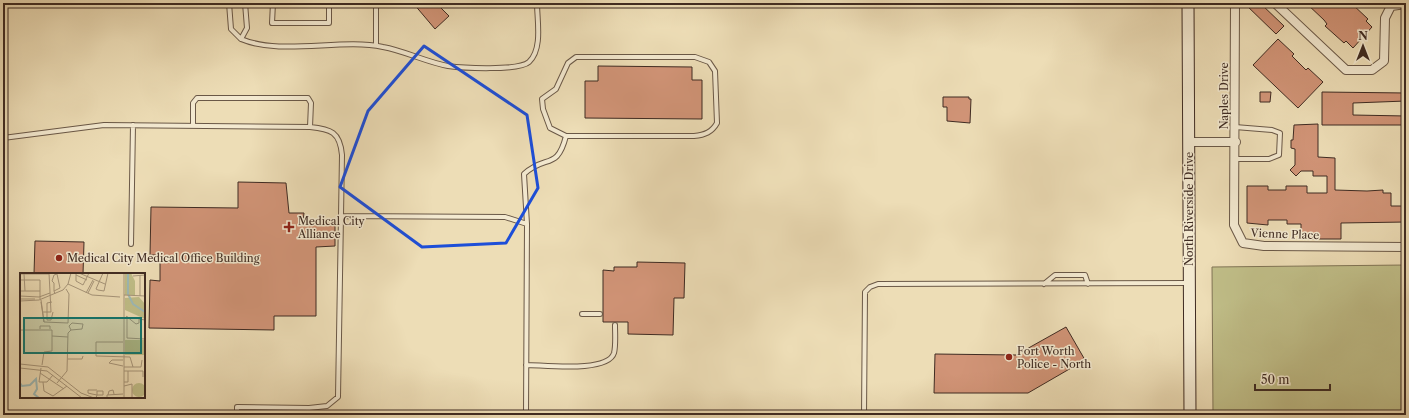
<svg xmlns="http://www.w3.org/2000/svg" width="1409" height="418" font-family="'Libre Caslon Text',serif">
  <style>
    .green { fill: #c0be88; stroke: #807455 }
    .building { fill: #d19477; stroke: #3f2b22 }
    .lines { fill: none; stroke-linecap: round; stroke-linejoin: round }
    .service-casing { stroke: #6a5847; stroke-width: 6 }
    .minor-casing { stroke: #6a5847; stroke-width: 10 }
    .secondary-casing { stroke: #3f2b22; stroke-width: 13 }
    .service { stroke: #f3e9d0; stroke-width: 4 }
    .minor { stroke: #f3e9d0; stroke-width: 8 }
    .secondary { stroke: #f3e9d0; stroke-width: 11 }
    .marked { fill: none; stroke: #1d4ed8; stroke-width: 3; stroke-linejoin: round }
    .poi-dot { fill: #8f2418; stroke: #f3e9d0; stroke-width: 1.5 }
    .labels { text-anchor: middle; stroke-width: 3; stroke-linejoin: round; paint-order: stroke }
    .street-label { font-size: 11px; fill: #3f2b22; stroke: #f3e9d0 }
    .poi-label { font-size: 11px; fill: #3f2b22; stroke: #f3e9d0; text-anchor: start }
    .inset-river { fill: none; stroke: #9dbab7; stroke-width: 2 }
    .inset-road { fill: none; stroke: #a7967b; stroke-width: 1 }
    .view { fill: #0f766e; fill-opacity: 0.15; stroke: #0f766e; stroke-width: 2 }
    .inset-edge { fill: none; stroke: #3f2b22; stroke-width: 2 }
  </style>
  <rect width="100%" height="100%" fill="#edddb6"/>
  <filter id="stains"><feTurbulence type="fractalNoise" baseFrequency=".005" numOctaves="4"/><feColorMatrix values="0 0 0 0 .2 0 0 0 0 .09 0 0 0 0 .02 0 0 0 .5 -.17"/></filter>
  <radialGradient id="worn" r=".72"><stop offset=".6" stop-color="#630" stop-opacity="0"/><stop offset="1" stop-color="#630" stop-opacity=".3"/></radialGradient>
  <path class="green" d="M1406,265v150h-193l-1,-148z"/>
  <path class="building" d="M413,3h23l13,13 -14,13z
    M1244,3h16l24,23 -8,8z
    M1306,3h45l17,16 -2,2 6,6 -19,21 -7,-7 -2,2 -19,-17 2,-2 -3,-4z
    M1278,39l16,15 -2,2 14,14 2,-2 15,14 -25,26 -45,-43z
    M598,66l94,1v13h10v39l-117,-1v-37h13z
    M1260,92h11l-1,10h-10z
    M1322,92l84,1v8l-53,2v12l53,1v9h-84z
    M943,97h26v2h2l-1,24 -23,-2v-14h-4z
    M1318,124v33l17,1v32l32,1 16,-1v3h8v13h15v16l-65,1v16h-40v-15h-14v-4h-19v5l-21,-2v-37h21v4h18v-4h21v7h20v-17h-14v-5h-12l-5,5 -6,-6 5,-5v-16l-4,-1v-8h2l1,-15z
    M238,182l48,1 3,30h15l-1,8h32v25l-19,1v69h-42v14l-125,-2 1,-48 10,1v-26h-10l1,-48 87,1z
    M35,241l49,1 -1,32h-49z
    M637,262l48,1 -1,35h-10l-1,37 -45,-1v-12h-25v-52l11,1v-4h23z
    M1066,327l19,33 -57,33h-94l1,-39 81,1z"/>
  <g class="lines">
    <g class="service-casing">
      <path id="service" d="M229,3l2,26 10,10 6,-11 -2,-25
        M273,3l-1,20h57v-20
        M376,3v42
        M241,39c40,17 100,-1 142,8 22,4 43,15 65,19 14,2 71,5 81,-4 14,-13 8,-42 8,-59
        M576,57h119l14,5 6,9 2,52c-5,9 -12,12 -23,13h-128l-16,-8 -7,-19 -1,-10 14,-10 12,-26z
        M193,126v-23l4,-5h111l3,5 -1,24
        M3,138l101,-13 206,2c21,2 30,5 32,28l-4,242 -11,9 -18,2 -72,-1v8
        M1235,159h34l10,-4 1,-22 -8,-3 -37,-3
        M342,216l163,1 22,7
        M131,244l2,-119
        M1044,284l11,-9h30l3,9
        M582,314h18
        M526,365c18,0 82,8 88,-12 2,-8 1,-19 1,-28
        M526,415l1,-191 -3,-50c22,-20 33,-3 42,-38
        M864,415l1,-123 5,-5 8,-3 311,-1"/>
    </g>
    <g class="minor-casing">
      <path id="minor" d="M1235,3l-1,222 9,18 21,3 142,1
        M1275,3l71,67h26l12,-9 1,-43 6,-12 15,-2
        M1189,142h47"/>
    </g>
    <g class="secondary-casing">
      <path id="secondary" d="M1188,3l2,412"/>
    </g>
    <use href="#service" class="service"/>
    <use href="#minor" class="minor"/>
    <use href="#secondary" class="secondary"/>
  </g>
  <path class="marked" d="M424,46l103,69 11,73 -32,55 -84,4 -82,-60 28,-76z"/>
  <g class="poi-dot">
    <path d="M287 221h4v4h4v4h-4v4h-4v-4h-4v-4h4z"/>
    <circle cx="59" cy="258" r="4"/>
    <circle cx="1009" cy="357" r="4"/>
  </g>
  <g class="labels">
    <g class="street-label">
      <text transform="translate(1224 96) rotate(-90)" y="4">Naples Drive</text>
      <text transform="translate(1189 209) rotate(-90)" y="4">North Riverside Drive</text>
      <text transform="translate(1285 234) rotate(2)" y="4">Vienne Place</text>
    </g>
    <g class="poi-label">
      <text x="298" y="225">Medical City<tspan x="298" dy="13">Alliance</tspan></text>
      <text x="67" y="262">Medical City Medical Office Building</text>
      <text x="1017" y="355">Fort Worth<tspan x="1017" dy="13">Police - North</tspan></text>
    </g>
  </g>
  <g transform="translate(20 273)">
    <rect width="125" height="125" fill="#edddb6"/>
    <path d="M105,0h6l4,8v14h-10zM119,24l6,7v15l-20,-9v-12zM105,67h20v15h-20zM112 117a7 7 0 1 1 14 0a7 7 0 1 1-14 0Z" fill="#c0be88"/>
    <path class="inset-river" d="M108,0v21l5,10 12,8M0,110l2,3 8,-1 6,-6 1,10 -3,5 5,4"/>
    <path class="inset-road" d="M56,0v8l7,4 6,-12M59,0l26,11M83,0l-7,16 2,1 6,1 4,-18M104,0v125M0,1h29M4,1l1,17M56,2l11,5M120,2v21M113,3l12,-1M0,7h20v19M48,11l24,11 28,2M0,18h20M34,18l6,-3 -3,-14 -3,1 -2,6 2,2v8l1,3M66,20l7,-13M68,20l6,-12M104,22l21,1M0,23l19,1 11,-4M0,26h15M21,27l3,22 -3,-20M0,28l19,-1 24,-10 5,-6 3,-11M32,29l-5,1v17h4l2,-8M23,39h8l-2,-39M106,43l10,8 3,-1v-4l6,1M107,43v22l18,1M24,49l24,1 1,-29 -3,-5M20,56v-3h10v3M0,57h32v21l-8,1 -2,13M32,63l16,1M103,69h-27v14l34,1 3,10h-9M48,86h14l1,-3M103,87h-11l-3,3 14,3M0,91l28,3 33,26 13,5M113,94h8l1,-7M0,95l27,3 35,27M21,95l-2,14h8l6,-7M104,98h19v6M20,100l24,16M23,109l1,9 9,5 14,-10M104,109h4v-11M37,110l10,-12 1,-38 3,-3 -2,-4 3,-3 11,1 -1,5 -11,1M104,113l8,-2v14M88,122l1,-4 4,-1 1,4M76,125l1,-3v-4h6v4h-6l-5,-1 -4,-1v-3h9M87,125v-3l16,-1"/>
    <path class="view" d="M4,45h117v35h-117z"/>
    <rect width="125" height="125" class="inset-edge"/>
  </g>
  <rect width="1409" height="418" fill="none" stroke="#edddb6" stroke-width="16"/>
  <rect x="4" y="4" width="1401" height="410" fill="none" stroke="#3f2b22" stroke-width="2"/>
  <rect x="8" y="8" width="1393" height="402" fill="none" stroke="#3f2b22"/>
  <g transform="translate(1363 46)" stroke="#f3e9d0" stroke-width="3" paint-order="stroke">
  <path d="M0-3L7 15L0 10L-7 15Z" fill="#3f2b22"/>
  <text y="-6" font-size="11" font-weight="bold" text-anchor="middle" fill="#3f2b22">N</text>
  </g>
  <path d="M1255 384v6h75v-6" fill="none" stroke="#3f2b22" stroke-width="2"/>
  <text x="1261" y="384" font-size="12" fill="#3f2b22" stroke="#f3e9d0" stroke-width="3" paint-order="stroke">50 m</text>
  <rect width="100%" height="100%" filter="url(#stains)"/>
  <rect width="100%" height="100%" fill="url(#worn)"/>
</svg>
